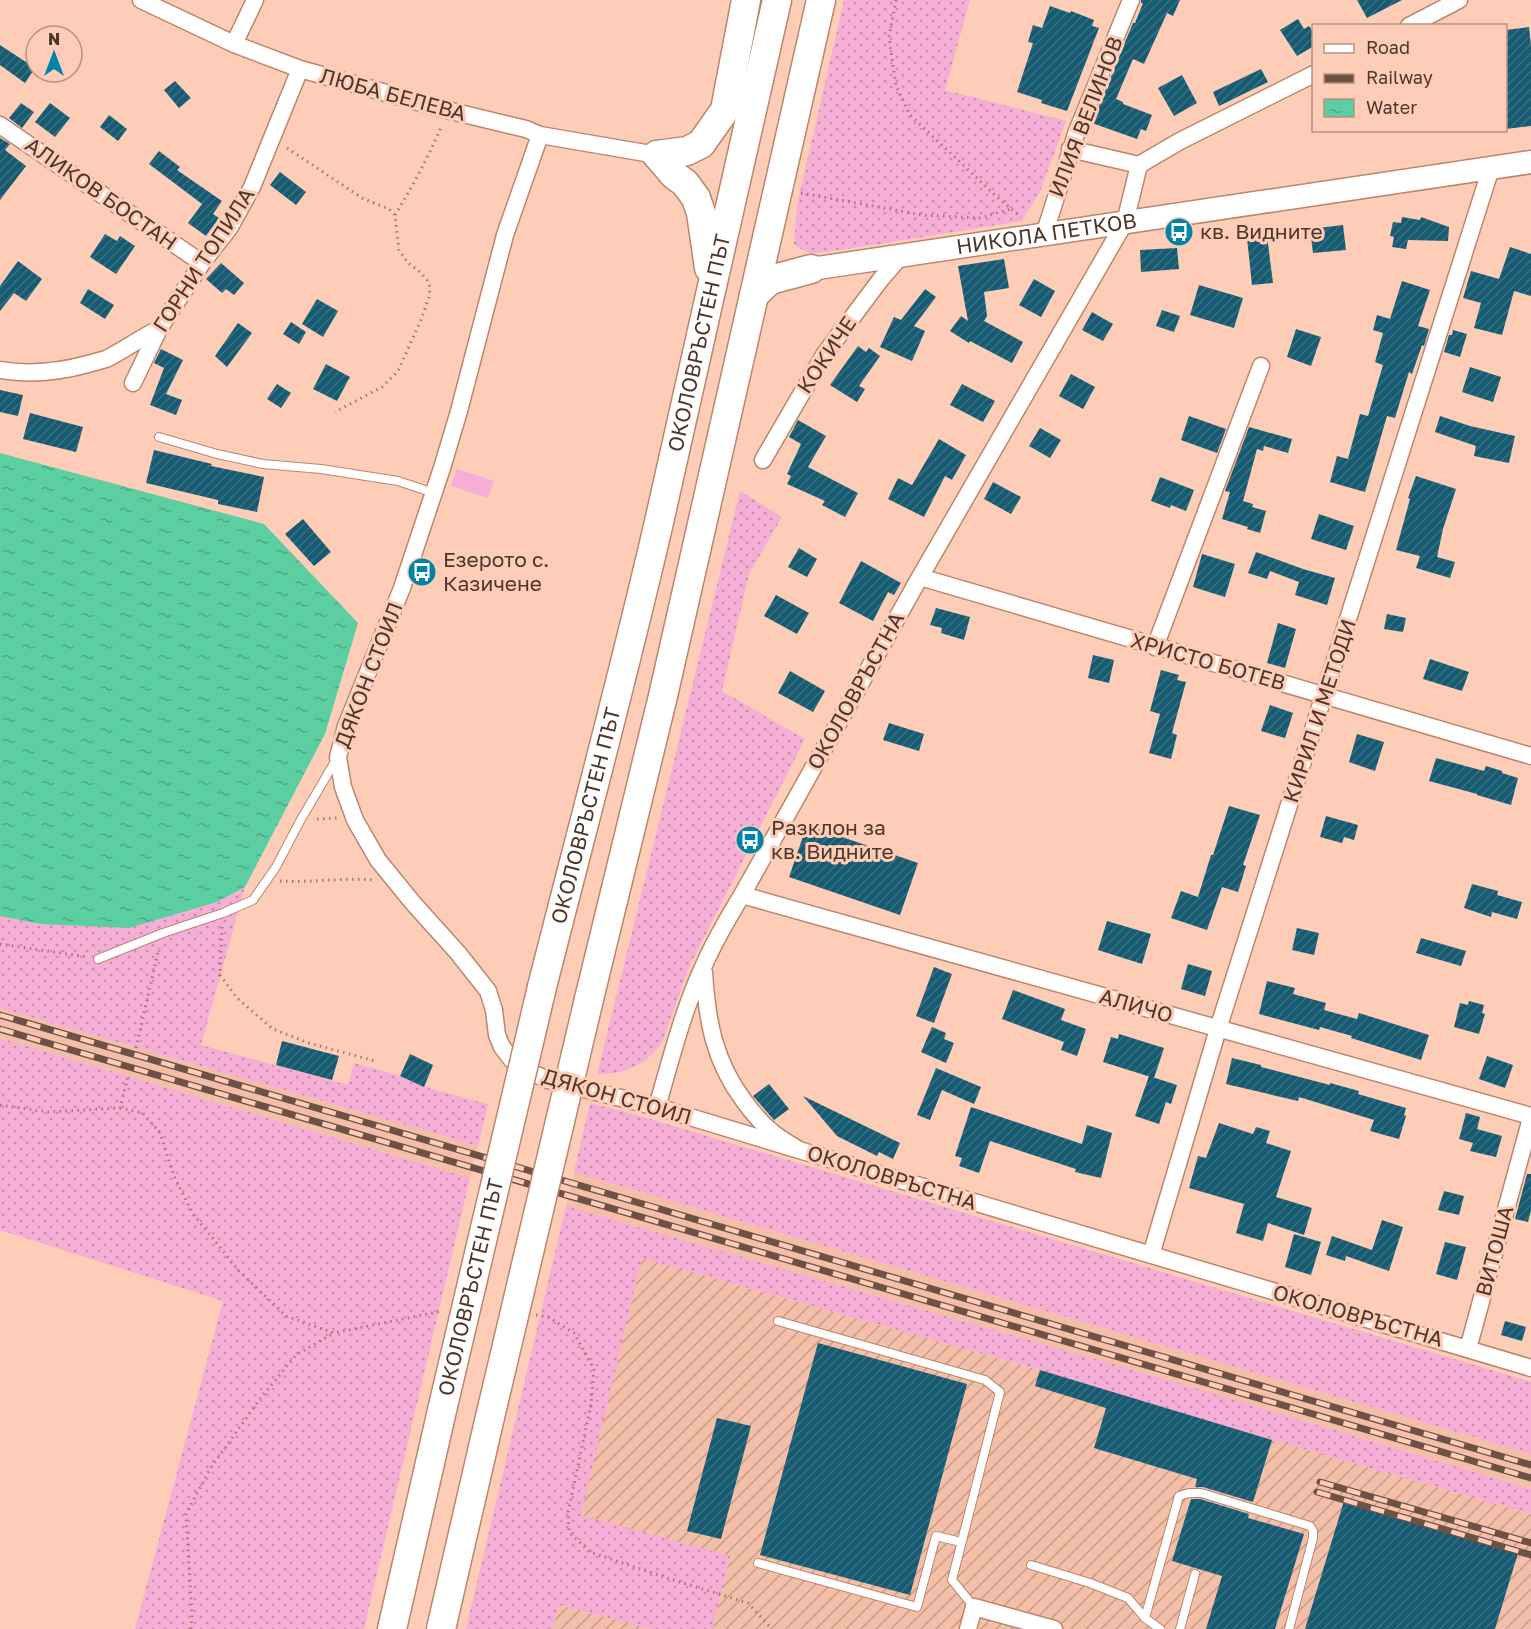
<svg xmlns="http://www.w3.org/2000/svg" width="1531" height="1629" font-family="'Golos Text',sans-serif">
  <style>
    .built { fill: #f4bfa8 }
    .industrial { fill: url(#industrial-furrows) }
    .grass { fill: url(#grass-dots) }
    .pitch { fill: #f5aed5 }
    .water { fill: url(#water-ripples) }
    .building { fill: url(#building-hatch) }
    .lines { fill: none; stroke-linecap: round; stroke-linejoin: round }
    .lane-casing { stroke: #bd856c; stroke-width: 10 }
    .street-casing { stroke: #bd856c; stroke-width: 19 }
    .secondary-casing { stroke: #bd856c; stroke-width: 25 }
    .highway-casing { stroke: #bd856c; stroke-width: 31 }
    .path { stroke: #9f7b6c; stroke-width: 3; stroke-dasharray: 1.5 4.5; stroke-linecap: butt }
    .lane { stroke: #fff; stroke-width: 8 }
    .street { stroke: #fff; stroke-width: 16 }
    .secondary { stroke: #fff; stroke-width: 22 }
    .highway { stroke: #fff; stroke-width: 28 }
    .rail-casing { stroke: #6d5144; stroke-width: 7 }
    .rail { stroke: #fecdb8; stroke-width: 4.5; stroke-dasharray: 14; stroke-linecap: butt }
    .highway-bridge-casing { stroke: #bd856c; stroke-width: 31; stroke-linecap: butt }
    .highway-bridge { stroke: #fff; stroke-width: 28 }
    .labels { text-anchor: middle; stroke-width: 6; stroke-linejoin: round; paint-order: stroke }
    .street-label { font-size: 21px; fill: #4e362b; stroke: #fecdb8 }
    .poi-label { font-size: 21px; fill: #4e362b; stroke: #fecdb8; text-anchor: start }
  </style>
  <defs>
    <pattern id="industrial-furrows" width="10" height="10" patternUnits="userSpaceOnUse" patternTransform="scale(1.5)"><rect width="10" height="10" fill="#f4bfa8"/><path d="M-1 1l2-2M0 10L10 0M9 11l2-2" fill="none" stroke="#c89c89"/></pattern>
    <pattern id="grass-dots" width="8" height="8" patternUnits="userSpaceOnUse" patternTransform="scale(1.5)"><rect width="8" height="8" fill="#f5aed5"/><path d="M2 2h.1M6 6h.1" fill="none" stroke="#c98ead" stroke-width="1.8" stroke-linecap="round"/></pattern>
    <pattern id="water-ripples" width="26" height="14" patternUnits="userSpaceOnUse" patternTransform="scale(1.5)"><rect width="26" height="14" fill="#5bcfa2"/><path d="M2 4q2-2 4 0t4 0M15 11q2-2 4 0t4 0" fill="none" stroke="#4da984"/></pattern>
    <pattern id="building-hatch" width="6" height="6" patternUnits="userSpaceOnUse" patternTransform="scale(1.5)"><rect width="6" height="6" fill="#175b72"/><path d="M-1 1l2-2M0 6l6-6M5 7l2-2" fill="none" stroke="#3b7081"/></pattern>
  </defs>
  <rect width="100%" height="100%" fill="#fecdb8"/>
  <path class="built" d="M0,1008l478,138 -8,32 -470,-140z
    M574,1172l957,282v35l-370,-111 -595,-172z"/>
  <path class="industrial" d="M642,1258l398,112 232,70 259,74v115h-819l18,-73 -150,-40z
    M559,1605l91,24h-98z"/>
  <path class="grass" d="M844,0h126l-25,90 121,31 -27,73 -18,27 -141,23 -69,10 -17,-9 3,-40z
    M740,491l42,26 -33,57 -27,117 83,48 -116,228 -27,76c-19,24 -35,30 -65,32z
    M245,887l-44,158 147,40 6,-22 46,13 24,11 64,17 -10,42 -478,-138v-92l40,8 177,-22z
    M0,1038l470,140 -106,451h-229l88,-328 -223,-71z
    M590,1103l47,12 894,267v72l-957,-282z
    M566,1206l595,172 370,111v25l-259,-74 -232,-70 -398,-112 -61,257 149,41 -18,73h-62l-91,-24 -7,24h-86z"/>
  <path class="pitch" d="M457,469l37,12 -6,17 -37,-12z"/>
  <path class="water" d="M0,453l264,71 94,99 -33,111 -80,153 -28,15 -88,26 -89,-4 -40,-8z"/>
  <path class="building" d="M1141,0h39l-7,16 -6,-3 -23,51 -11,-5 -17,40 7,3v2l29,11 -6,16 -5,-2 -4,10 -45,-16 41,-100h2l8,-20h-2z
    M1357,0h45l-35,18z
    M1050,6l20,7 1,-2 23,9 -2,6 7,2 -32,83 -26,-8 1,-3 -25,-8 16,-49 -5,-1 5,-17 9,3z
    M1298,19l6,10 5,-3 5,7v13l-17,10 -17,-26z
    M1529,27l2,19v80l-25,3v-99z
    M0,45l35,23 -10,15 -25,-18z
    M1261,69l7,13 -49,24 -6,-14z
    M1182,75l15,28 -23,13 -16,-28z
    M175,81l16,17 -12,10 -15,-18z
    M21,103l13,9 -12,16 -13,-10z
    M50,103l20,15 -15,19 -20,-15z
    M109,115l18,14 -9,12 -18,-14z
    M0,138l10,6 -5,6 21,16 -26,34z
    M159,151l21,16 -3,3 45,31 -9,13 6,4 -13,18 -18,-13 14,-19 -53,-40z
    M280,172l26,20 -10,13 -26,-20z
    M1402,217l18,3 1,-3 28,10 -1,14 -40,-1 -2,9 -14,-2 2,-10 -4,-1 3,-14 8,1z
    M1343,225l3,25 -33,3 -3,-24z
    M105,234l12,7 3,-5 15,10 -19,28 -26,-17z
    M1267,236l6,47 -21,2 -5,-47z
    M1510,247l21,7v42l-17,-5 -12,44 -28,-7 7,-25 -18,-5 8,-27 28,8z
    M1177,248l2,21 -38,3 -1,-22z
    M1004,259l5,29 -25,4 3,24 -3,5 39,21 -11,21 -42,-22 -1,2 -19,-12 11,-15 7,5 -10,-55z
    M18,261l24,18 -16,22 -12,-8 -14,18v-25z
    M221,263l23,20 -10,12 -8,-6 -4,4 -16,-14z
    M1034,279l21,12 -14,26 -22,-12z
    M1402,281l28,9 -12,36 11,3 -5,17 -2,-1 -10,29 -3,-2 -14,46 -8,-2 -22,76 -35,-10 7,-26 11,3 12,-45 8,2 15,-51 -8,-3 8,-29 -10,-3 4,-15 13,4z
    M1199,285l44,13 -9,30 -44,-13z
    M88,289l26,16 -9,14 -25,-16z
    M925,289l11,8 -22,29 11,5 -13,30 -32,-14 14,-30 7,3z
    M317,299l21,12 -15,26 -21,-13z
    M1162,310l18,6 -6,16 -18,-6z
    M1092,312l21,12 -10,17 -21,-11z
    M291,322l15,10 -7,12 -16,-10z
    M238,323l14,10 -25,34 -12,-11z
    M1296,329l25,8 -10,29 -24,-9z
    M1453,330l14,4 -7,23 -16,-5 5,-17h3z
    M858,346l8,6 3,-4 11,8 -21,30 6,3 -8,13 -27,-17z
    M161,349l22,11 -17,34 16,6 -6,15 -26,-10 14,-37 -10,-5z
    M326,364l24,13 -13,24 -24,-12z
    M1470,367l31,10 -8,25 -31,-10z
    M1071,374l24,13 -12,22 -24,-13z
    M277,384l14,9 -10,15 -14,-9z
    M962,384l33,17 -12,21 -33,-17z
    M0,390l23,5 -5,21 -18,-4z
    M30,413l53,14 -7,25 -53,-13z
    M1189,416l37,13 -9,24 -36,-13z
    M1440,416l30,10 45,10 -6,27 -35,-7 2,-10 -41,-14z
    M798,420l28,16 -18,31 50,26 -13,24 -23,-12 3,-4 -38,-17 4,-8 -4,-2 14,-30 -12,-7z
    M1249,427l43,12 -4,14 -24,-7 -1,5 -6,-2 -14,52 10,3 -1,3 14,4 -6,22 -13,-4 1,-2 -26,-8 8,-27 -5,-1z
    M1040,428l21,12 -11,18 -21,-12z
    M939,439l27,16 -14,25 -7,-4 -21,41 -36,-18 10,-21 14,7z
    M154,450l58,14 -1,2 53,11 -7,35 -39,-8v-4l-72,-17z
    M1416,476l40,13 -13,40 -6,28 18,5 -5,16 -34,-10 4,-12 -24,-6 14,-51 -2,-1z
    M1160,477l34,13 -8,21 -15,-6 -1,3 -19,-7z
    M993,482l28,15 -10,17 -27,-15z
    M1319,514l35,12 -8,24 -35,-11z
    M303,519l28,33 -17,14 -29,-32z
    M799,548l18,11 -10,18 -19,-10z
    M1256,552l47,17 32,9 -8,27 -32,-10 4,-13 -29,-11 -3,8 -19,-6z
    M1202,554l33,10 -10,33 -32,-10z
    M861,561l40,22 -7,12 -6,-3 -15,29 -34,-18z
    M776,595l33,18 -12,21 -33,-18z
    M936,608l34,9 -6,23 -23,-7 1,-5 -12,-3z
    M1387,614l19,4 -3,14 -19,-3z
    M1278,623l18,6 -11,39 -18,-5z
    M1093,655l21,5 -5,23 -21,-5z
    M1430,659l39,13 -7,19 -39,-12z
    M1161,670l18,5 -2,5 9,2 -14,51 5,2 -6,24 -22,-6 11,-39 -10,-3z
    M790,671l35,20 -12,21 -35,-19z
    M1270,705l23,8 -8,25 -24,-7z
    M889,723l35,11 -5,17 -36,-11z
    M1357,734l27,8 -9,29 -26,-9z
    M1436,758l48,13 2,-5 16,5v2l16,5 -7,27 -34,-10v-1l-48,-13z
    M1229,806l31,9 -17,50 3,1 -8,26 -16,-5 -15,43 -36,-12 10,-27 17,6 13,-42h2z
    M1326,816l32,9 -4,15 -10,-3 -2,6 -22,-6z
    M807,825l111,38 -18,52 -111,-38z
    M1472,884l26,7 -1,4 25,7 -5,17 -25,-7 -1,5 -27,-9z
    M1107,921l44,13 -9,30 -44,-14z
    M1297,928l22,5 -5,22 -22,-5z
    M1421,938l45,13 -5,15 -45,-13z
    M1188,964l24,7 -7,25 -24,-7z
    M934,967l18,7 -18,49 -18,-7z
    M1267,981l28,7 -2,6 33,9 -2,7 33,9 2,-6 70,22 -8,25 -70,-22 1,-2 -32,-9 -1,3 -60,-16z
    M1013,990l52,19 -4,11 25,9 -9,27 -16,-6 3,-8 -62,-23z
    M1469,1001l15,4 -2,8 3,1 -6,20 -25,-7 6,-24 8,2z
    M932,1027l14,6 -2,6 10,4 -8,20 -25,-11z
    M1119,1034l45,14 -10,30 -51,-16 8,-25 7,2z
    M282,1041l57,15 -7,24 -56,-15z
    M410,1054l23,11 -9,22 -24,-11z
    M1487,1056l26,9 -8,23 -26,-9z
    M1232,1058l29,7v2l69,18v-2l29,8 -1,3 48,14 -2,7 2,1 -7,23 -29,-8 4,-11 -75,-23 -1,4 -72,-17z
    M936,1068l45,19 -7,17 -32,-14 -12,30 -13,-5z
    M1149,1076l28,9 -6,19 -5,-2 -7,22 -24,-8z
    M769,1084l20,25 -15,11 -21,-24z
    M803,1096l97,47 -7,16 -14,-7 -2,4 -40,-20z
    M971,1107l111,37 5,-19 25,8 -11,45 -26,-6 1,-3 -86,-28 -11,32 -20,-7 3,-8 -7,-2z
    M1466,1113l14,4 -3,12 25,7 -6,21 -26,-6 3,-8 -14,-4z
    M1219,1123l34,11 3,-7 14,4 -4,12 25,8 -15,46 36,11 -8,27 -36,-12 -5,18 -27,-8 8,-29 -55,-16 9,-32 8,2z
    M1527,1174h4v36l-3,12 -13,-3z
    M1444,1191l20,5 -5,19 -21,-5z
    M1382,1220l21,7 -14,44 -43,-15 -1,5 -19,-6 6,-19 40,14z
    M1294,1234l27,8 -10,33 -26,-8z
    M1445,1242l21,5 -9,33 -21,-6z
    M1505,1321l21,6 -4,14 -21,-6z
    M818,1343l149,41 -57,211 -150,-40z
    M1040,1370l232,70 -19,62 -50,-15h-8l2,-8 -103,-31 12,-40 -71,-22z
    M717,1418l34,8 -30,113 -34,-8z
    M1191,1499h9l49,15 -1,4 56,16 -29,95h-69l16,-53 -50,-15z
    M1344,1501l174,52 -23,76h-190z"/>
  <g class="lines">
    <g class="lane-casing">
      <path id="lane" d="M159,437l58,17 46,10 58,5 77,12 36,12
        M98,959l65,-26 60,-20 30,-13 23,-33 24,-46 36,-61
        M778,1321l207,59 15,12 -48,188 22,27
        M758,1563l159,44 19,-71 25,6
        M1031,1565l59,18 38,15 17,20 15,11
        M1145,1618l34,-122 10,-3h12l109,33 3,5v7l-24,91
        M1180,1629l15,-55"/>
    </g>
    <g class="street-casing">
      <path id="street" d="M141,0l93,44 66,25 147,41 79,19 14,6 117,20
        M1409,26l50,-26
        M234,44l21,-44
        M0,125l202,138
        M540,135l-35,100 -46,176 -17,57 -40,120 -56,138 -8,31 5,30 12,33 23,40 35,43 45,50 30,38 6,19 3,25 5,12 10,13 16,11 20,9 109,27 142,43
        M1070,149l69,16
        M1044,235l33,-104 54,-131
        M0,370c30,5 59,2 88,-6 6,-2 12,-3 18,-5 18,-9 34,-21 53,-30
        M133,383l26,-54 43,-66 28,-36 22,-40 48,-118
        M763,460l61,-105 57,-76 20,-23
        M920,577l611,179
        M1155,647l106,-281
        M742,895l789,221
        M704,972c3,49 10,89 40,129 8,11 17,22 28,31 8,7 18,12 27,18l732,218
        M657,1107c14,-48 26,-97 47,-142 11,-25 24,-47 38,-70l178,-318 205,-355 14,-57 41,-24 134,-67
        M1151,1255l67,-226 273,-861
        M1468,1349l63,-231
        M968,1629l6,-22 80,22"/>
    </g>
    <g class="secondary-casing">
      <g id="secondary">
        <path id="s1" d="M811,269l720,-107"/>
      </g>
    </g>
    <g class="highway-casing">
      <g id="highway">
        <path d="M657,155l30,-4 14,-7 24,-34 21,-110"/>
        <path d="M657,155l17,20 11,8 11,15 5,15 8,55"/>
        <path d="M754,295l16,-15 41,-11"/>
        <path id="s2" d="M542,987c39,-154 81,-309 117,-465 40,-174 77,-348 118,-522"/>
        <path d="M589,999l74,-303 158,-696"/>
        <path d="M392,1629l51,-223"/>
        <path d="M441,1629l49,-212"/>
      </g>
    </g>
    <path class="path" d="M896,0l-7,37 7,49 14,29 87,82 24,20
      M287,148l75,50 27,11 6,6 4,35 9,13 12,9 7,8 3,7 -1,10 -8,23 -23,51 -16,16 -47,25
      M801,193l121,22 57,3 32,-9
      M395,215c17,-28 33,-57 46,-88
      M317,819l20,-1
      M280,881c31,2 62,-4 92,-1
      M222,927l-2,48 17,23 36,31 36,14 66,18
      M0,944l88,13
      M136,1048l23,-100
      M0,1105l48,7 72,-4 8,-32
      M120,1108l23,5 17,20 14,43 19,38 46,57 47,45 48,17 108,-22
      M536,1315l12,2 26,16 20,36 -3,36 -23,107 1,20 21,20 77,26 81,25 24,26
      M191,1629l1,-14 -6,-101 24,-45 49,-69 37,-45 38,-22"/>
    <use href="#lane" class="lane"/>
    <use href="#street" class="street"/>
    <use href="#secondary" class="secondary"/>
    <use href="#highway" class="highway"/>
    <g class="rail-casing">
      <path id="rail" d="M0,1015l1531,450
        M0,1029l1531,449
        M1320,1482l211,61
        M1317,1492l214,63"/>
    </g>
    <use href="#rail" class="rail"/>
    <g class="highway-bridge-casing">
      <g id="highway-bridge">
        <path id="s3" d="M443,1406l99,-419"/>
        <path d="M490,1417l99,-418"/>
      </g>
    </g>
    <use href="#highway-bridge" class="highway-bridge"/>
  </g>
  <defs>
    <g id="bus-disc" transform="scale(1.5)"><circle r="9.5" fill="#0083a6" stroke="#fecdb8"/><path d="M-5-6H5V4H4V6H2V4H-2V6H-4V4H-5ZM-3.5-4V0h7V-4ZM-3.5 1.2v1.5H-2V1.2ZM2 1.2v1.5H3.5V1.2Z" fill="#fff"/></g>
  </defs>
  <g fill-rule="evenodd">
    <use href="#bus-disc" x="1179" y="232"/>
    <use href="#bus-disc" x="422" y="572"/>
    <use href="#bus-disc" x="750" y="840"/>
  </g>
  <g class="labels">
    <g class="street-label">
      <text transform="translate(393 95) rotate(15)" y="7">ЛЮБА БЕЛЕВА</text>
      <text transform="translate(1086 117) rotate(-69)" y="7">ИЛИЯ ВЕЛИНОВ</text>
      <text transform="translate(101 194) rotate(35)" y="7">АЛИКОВ БОСТАН</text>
      <text dy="7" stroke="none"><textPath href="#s1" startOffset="238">НИКОЛА ПЕТКОВ</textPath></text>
      <text transform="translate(204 260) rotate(-57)" y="7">ГОРНИ ТОПИЛА</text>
      <text dy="7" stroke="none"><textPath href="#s2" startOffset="663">ОКОЛОВРЪСТЕН ПЪТ</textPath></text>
      <text transform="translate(827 355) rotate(-56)" y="7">КОКИЧЕ</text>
      <text transform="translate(1208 662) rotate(16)" y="7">ХРИСТО БОТЕВ</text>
      <text transform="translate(369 675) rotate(-69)" y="7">ДЯКОН СТОИЛ</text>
      <text transform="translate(856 691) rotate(-61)" y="7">ОКОЛОВРЪСТНА</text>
      <text transform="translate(1320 711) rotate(-72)" y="7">КИРИЛ И МЕТОДИ</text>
      <text dy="7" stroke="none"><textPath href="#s2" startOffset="177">ОКОЛОВРЪСТЕН ПЪТ</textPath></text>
      <text transform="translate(1136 1006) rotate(16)" y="7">АЛИЧО</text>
      <text transform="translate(617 1097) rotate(16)" y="7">ДЯКОН СТОИЛ</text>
      <text transform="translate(892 1178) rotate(17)" y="7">ОКОЛОВРЪСТНА</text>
      <text transform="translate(1495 1251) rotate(-75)" y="7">ВИТОША</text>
      <text dy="7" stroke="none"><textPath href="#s3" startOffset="122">ОКОЛОВРЪСТЕН ПЪТ</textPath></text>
      <text transform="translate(1358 1316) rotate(16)" y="7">ОКОЛОВРЪСТНА</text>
    </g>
    <g class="poi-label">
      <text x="1200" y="239">кв. Видните</text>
      <text x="443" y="567">Езерото с.<tspan x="443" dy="24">Казичене</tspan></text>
      <text x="771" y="835">Разклон за<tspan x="771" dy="24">кв. Видните</tspan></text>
    </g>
  </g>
  <rect x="1312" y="24" width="195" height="108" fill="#fecdb8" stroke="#b89180" stroke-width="1.5"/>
  <rect x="1324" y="44" width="30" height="9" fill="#ffffff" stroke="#b89180" stroke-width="1.5"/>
  <text x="1366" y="54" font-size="18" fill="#4e362b">Road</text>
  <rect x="1324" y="74" width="30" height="9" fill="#6d5144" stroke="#b89180" stroke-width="1.5"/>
  <text x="1366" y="84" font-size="18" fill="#4e362b">Railway</text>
  <rect x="1324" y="99" width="30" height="18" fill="url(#water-ripples)" stroke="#b89180" stroke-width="1.5"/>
  <text x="1366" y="114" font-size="18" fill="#4e362b">Water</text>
  <g transform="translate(54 54)"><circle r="28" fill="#fecdb8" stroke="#b89180" stroke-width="1.5"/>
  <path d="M0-4.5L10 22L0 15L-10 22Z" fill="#0083a6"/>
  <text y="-9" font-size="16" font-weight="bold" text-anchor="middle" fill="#4e362b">N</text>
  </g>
</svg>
